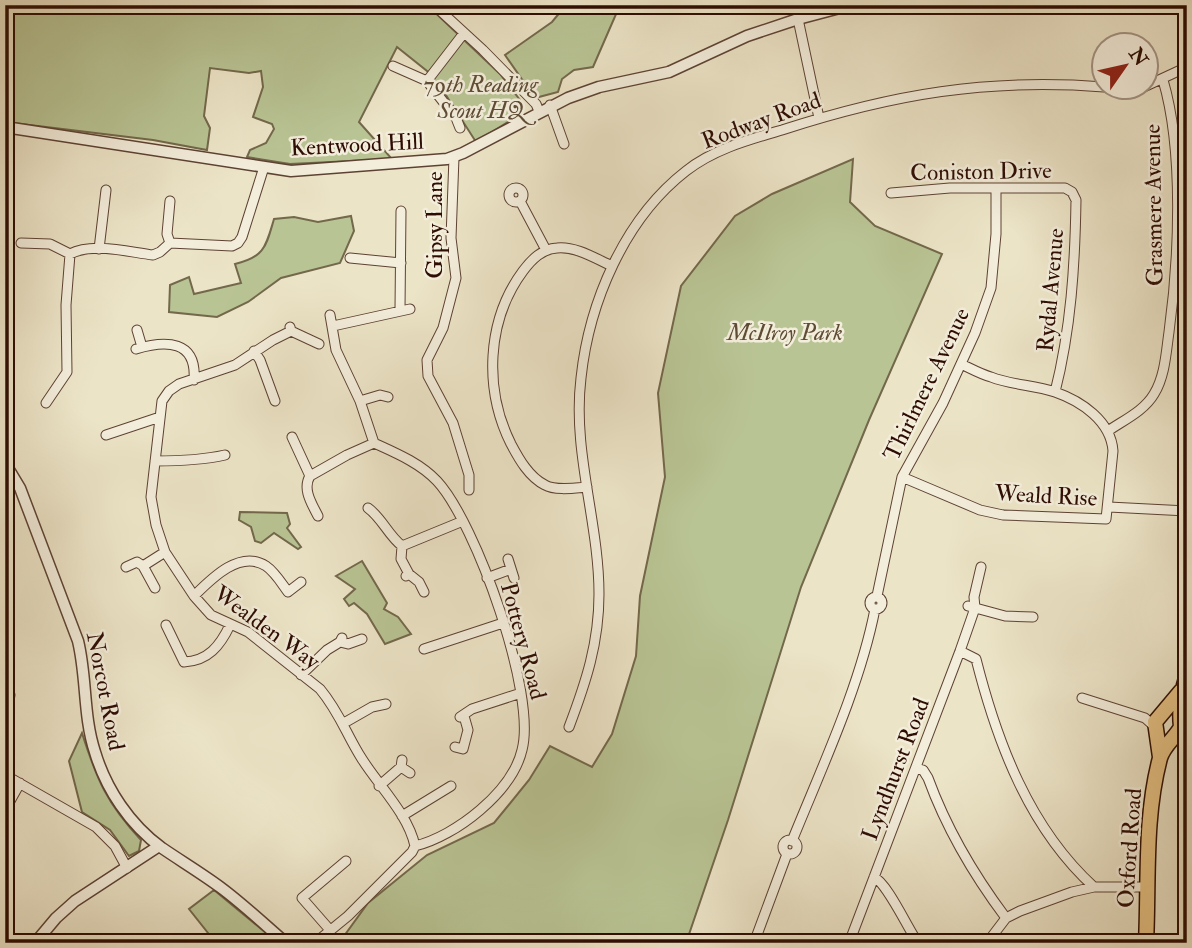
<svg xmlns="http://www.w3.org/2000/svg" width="1192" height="948" font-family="'IM FELL Double Pica',serif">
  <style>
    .green { fill: #b9c494; stroke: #73684b; stroke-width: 2 }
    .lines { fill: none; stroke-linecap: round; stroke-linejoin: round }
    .minor-casing { stroke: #5d4233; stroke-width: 11 }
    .tertiary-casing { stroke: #5d4233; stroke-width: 13 }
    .primary-casing { stroke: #2d0c02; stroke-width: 17 }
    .minor { stroke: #f3eddb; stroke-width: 9 }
    .tertiary { stroke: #f3eddb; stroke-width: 10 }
    .primary { stroke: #e6c284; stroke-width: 14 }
    .labels { text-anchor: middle; stroke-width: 5; stroke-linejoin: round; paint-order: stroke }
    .park-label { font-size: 23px; font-style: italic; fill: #5e4c35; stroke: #f3eddb }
    .street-label { font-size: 23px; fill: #2d0c02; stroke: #f3eddb }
  </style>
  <rect width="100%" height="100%" fill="#ece4c7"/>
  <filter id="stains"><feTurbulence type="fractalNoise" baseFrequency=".00286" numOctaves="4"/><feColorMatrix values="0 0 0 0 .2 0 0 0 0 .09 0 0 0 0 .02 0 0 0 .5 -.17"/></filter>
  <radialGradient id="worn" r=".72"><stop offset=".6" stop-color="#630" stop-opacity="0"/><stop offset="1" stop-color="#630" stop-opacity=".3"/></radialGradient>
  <path class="green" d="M13,5h107l39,8 2,-8h266l73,69 20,26 -4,17 -40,25 -32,-50 -17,-21 -30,-24 -38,75 33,37 -102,5 -43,-7 3,-7 16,-7 8,-14 -2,-5 -19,-7 10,-30 -2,-16 -12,2 -39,-5 -6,48 6,12 -3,22 -54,-10 -148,-18v-82z
    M566,5h54l-27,62 -19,3 -12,9 -4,13 -23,6 -30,-43 47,-33z
    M853,159l-3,43 25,24 67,28 -73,166 -68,167 -73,233 -42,123h-347l29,-40 59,-48 67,-32 35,-43 21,-34 42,21 20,-33 24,-78 4,-60 25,-119 -7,-84 23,-107 54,-70 37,-22z
    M351,216l3,15 -14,32 -59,15 -33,24 -31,15 -48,-5 1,-27 19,-8 5,17 47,-11 -6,-19c30,-7 31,-18 39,-45l20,-2 24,5z
    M240,512l47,1 3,11 -3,4 14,19 -3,2 -24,-16 -13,10 -6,-2 -4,-14 -12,-7z
    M362,561l25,42 -3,6 14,8 13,17 -26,10 -18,-30 -13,-11 -5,3 -5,-7 11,-10 -19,-13z
    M82,733c15,47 25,71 59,107l-2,11 -10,5 -19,-26 -28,-18 -13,-51z
    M214,890l52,43 6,10h-56l-27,-34z"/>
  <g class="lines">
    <g class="minor-casing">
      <path id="minor" d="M434,5l49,45 53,54 3,7
        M798,19l21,99
        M393,66l34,15 29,37 4,10
        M427,81l37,-48
        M1146,86l41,-19
        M1111,88h27
        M550,105l14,39
        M454,157l-3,81 5,40 -13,50 -16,32 1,16 25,47 16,52v15
        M509 195a7 7 0 1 1 14 0a7 7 0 1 1-14 0Z
        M891,193l59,-5h115l7,4 4,8c-1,65 -5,129 -21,192
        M520,201l26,49
        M21,243l29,1 20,10c23,-12 58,-2 83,1l7,-3 10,-9 62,3 6,-3 4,-6 22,-70
        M170,243l-3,-9 3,-33
        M99,249l7,-59
        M350,258l51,5
        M400,309l1,-98
        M330,315l6,35 24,51 14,42
        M333,326l77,-17
        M290,327l1,4 28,13
        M137,330l5,17
        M291,331l-18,9 -38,25 -56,19 -10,7 -7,10 -11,96 5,28 9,27 29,44 17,19 37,17 72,57c20,24 26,45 42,70 17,27 46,55 53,87
        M136,349c30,-9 61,-9 58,31
        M254,351l6,9 15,41
        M360,401l20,-6 8,2
        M46,403l21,-31 -1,-67 4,-51
        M1108,431c16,-11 36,-20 46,-37 11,-18 12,-41 15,-62 10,-73 15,-181 -6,-252
        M106,435l54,-18
        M292,437l18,39
        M155,461c22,0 48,-1 70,-6
        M902,477l78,33 23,5 103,4 7,-68c-2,-30 -32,-50 -58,-59 -21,-7 -44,-7 -64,-15 -11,-3 -21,-9 -30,-13
        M587,487c-12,1 -32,4 -42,-2 -16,-8 -26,-26 -34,-41 -27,-54 -25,-123 12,-173 9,-12 19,-22 34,-23 19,-2 39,11 55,18
        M1109,507l78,4
        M368,508c14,10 20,27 34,38
        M318,516c-6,-12 -16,-27 -8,-40l37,-21 27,-12
        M508,559l6,19
        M143,566l22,-14
        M126,567l11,-5 6,4 12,22
        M409,574l-8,-15 1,-13 61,-25
        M406,576l3,-2 10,8 5,10
        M487,578l24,-9
        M194,596c17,-17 46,-47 72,-30 9,6 16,18 22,26l13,-10
        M877,596l25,-119 41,-74 32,-70 16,-45 5,-54v-46
        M870 603a6 6 0 1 1 12 0a6 6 0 1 1-12 0Z
        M968,606l37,10 28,1
        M166,625l18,37c24,-1 36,-16 46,-37
        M342,638l-2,4 8,2 14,-5
        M424,649l79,-26
        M960,651l16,8c21,83 53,169 118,228
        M301,675l26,-25 13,-8
        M5,684l5,11 -5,26
        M1082,698l63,20 10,9
        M460,717l12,-8 49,-16
        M344,723l28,-16 14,-3
        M569,727c17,-45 30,-84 30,-133 0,-72 -27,-143 -18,-216 8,-75 43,-159 105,-207 28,-22 62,-31 96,-41 111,-36 206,-52 322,-43
        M455,747l8,2 5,-19 -4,-14
        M402,760l-1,7 9,6
        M916,768l7,2 5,8c19,52 45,96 78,140
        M5,775l91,52 19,19 12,22
        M379,786l22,-19
        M5,810l15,-27
        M402,816l49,-30
        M783 847a7 7 0 1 1 14 0a7 7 0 1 1-14 0Z
        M792,841c30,-74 68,-155 83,-232
        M874,877c13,6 33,50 44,66
        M330,930l-28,-32 44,-37
        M315,943l33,-27 64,-64 3,-6c41,-10 97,-54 107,-96 15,-56 -46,-227 -85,-269 -17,-18 -41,-28 -63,-38
        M754,943l33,-89
        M849,943l111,-292 15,-43 -1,-11 7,-30
        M987,943l19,-25 14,-7 52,-19 22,-5h54"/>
    </g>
    <g class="tertiary-casing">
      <path id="tertiary" d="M5,127l286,44 156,-12 16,-6 105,-55 31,-11 70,-15 78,-36 51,-17 53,-14
        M5,463l15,25 58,153c9,37 5,75 17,111 11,37 35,73 67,96 19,13 39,25 58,39 23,17 44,37 66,56
        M35,943l21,-25 19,-17 84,-55"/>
    </g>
    <g class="primary-casing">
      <path id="primary" d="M1160,757l-5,-35 26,-31
        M1146,943c3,-61 -2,-125 14,-185 4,-13 15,-20 21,-31 -2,-18 0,-34 6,-52"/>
    </g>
    <use href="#minor" class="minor"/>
    <use href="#tertiary" class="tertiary"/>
    <use href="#primary" class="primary"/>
  </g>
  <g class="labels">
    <g class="park-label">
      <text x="481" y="92">79th Reading<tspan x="481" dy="26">Scout HQ</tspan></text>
      <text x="785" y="340">McIlroy Park</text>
    </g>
    <g class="street-label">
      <text transform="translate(761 120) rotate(-20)" y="8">Rodway Road</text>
      <text transform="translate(357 144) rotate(-3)" y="8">Kentwood Hill</text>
      <text transform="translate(981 171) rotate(-1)" y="8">Coniston Drive</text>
      <text transform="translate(1153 205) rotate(-91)" y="8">Grasmere Avenue</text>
      <text transform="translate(434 225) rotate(-90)" y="8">Gipsy Lane</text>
      <text transform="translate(1050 290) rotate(-85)" y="8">Rydal Avenue</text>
      <text transform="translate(926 384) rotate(-64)" y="8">Thirlmere Avenue</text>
      <text transform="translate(1046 495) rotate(3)" y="8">Weald Rise</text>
      <text transform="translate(267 627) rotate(36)" y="8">Wealden Way</text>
      <text transform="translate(524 641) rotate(75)" y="8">Pottery Road</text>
      <text transform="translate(106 691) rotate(79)" y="8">Norcot Road</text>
      <text transform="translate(895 769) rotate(-69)" y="8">Lyndhurst Road</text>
      <text transform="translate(1129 848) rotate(-86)" y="8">Oxford Road</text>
    </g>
  </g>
  <rect width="1192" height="948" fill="none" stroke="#ece4c7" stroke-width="28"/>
  <rect x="7" y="7" width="1178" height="934" fill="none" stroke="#2d0c02" stroke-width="3.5"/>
  <rect x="14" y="14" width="1164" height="920" fill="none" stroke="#2d0c02" stroke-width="2"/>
  <g transform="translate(1125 66) rotate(56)"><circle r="33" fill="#f3eddb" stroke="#a49384" stroke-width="2"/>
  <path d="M0-5L12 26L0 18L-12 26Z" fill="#8f2418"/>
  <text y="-10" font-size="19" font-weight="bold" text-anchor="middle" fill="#2d0c02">N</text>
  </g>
  <rect width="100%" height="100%" filter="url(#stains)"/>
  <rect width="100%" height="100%" fill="url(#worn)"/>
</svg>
